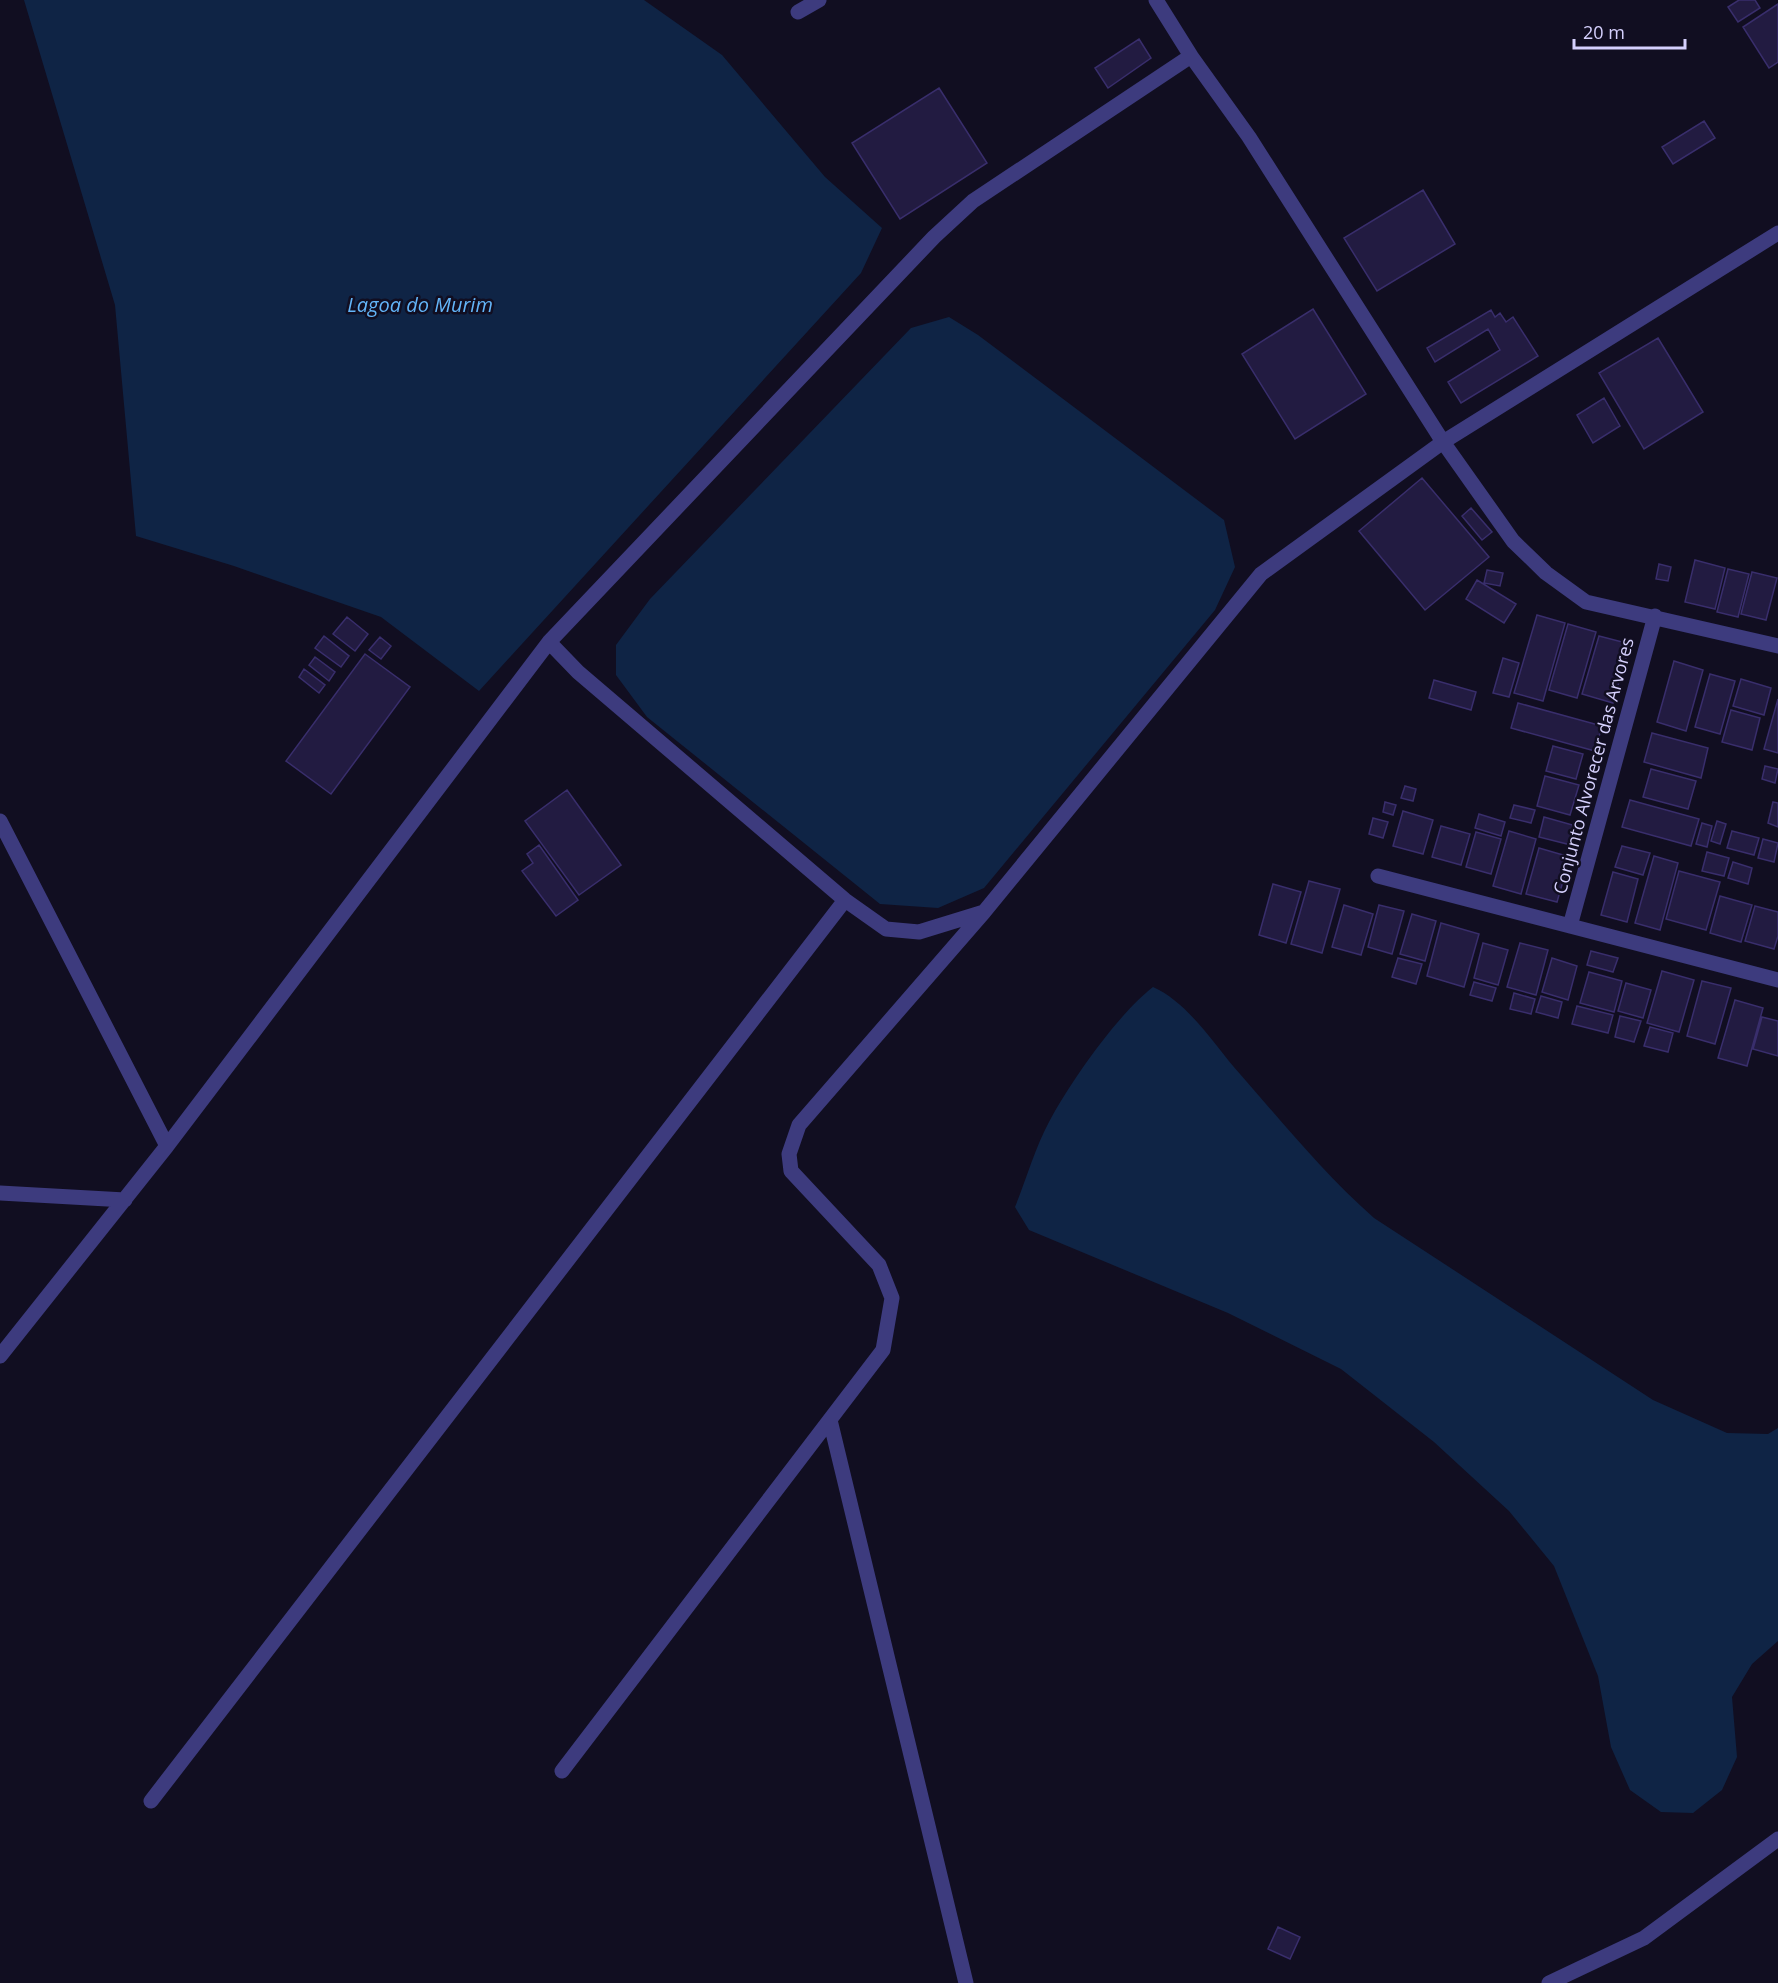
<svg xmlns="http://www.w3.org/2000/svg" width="1778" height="1983" font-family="'Open Sans',sans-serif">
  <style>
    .water { fill: #0f2445 }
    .building { fill: #221b41; stroke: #392e6c; stroke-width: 1.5 }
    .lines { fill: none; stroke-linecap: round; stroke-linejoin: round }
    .minor { stroke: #3d3b7e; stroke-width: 15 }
    .labels { text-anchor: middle; stroke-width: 5; stroke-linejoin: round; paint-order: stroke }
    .street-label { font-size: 18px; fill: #d5d0fd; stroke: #110e21 }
    .water-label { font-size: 20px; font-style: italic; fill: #63b5f9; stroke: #110e21 }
  </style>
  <rect width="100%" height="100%" fill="#110e21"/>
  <path class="water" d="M24,0h620l78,55 103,122 57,51 -21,45 -382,418 -98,-74 -147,-51 -98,-30 -21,-231z
    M949,317l29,18 246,185 11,47 -20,43 -231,278 -46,20 -58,-4 -233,-187 -31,-42v-30l34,-46 261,-271z
    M1153,987c36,16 61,58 87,87 43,49 84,100 134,144l279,182 74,33 41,1 10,-6v213l-26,23 -20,33 5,60 -15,33 -29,23 -32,-1 -31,-22 -19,-43 -13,-71 -44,-110 -45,-55 -75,-69 -93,-73 -113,-56 -199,-83 -14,-23c11,-27 20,-59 34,-85 22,-41 68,-107 104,-135z"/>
  <path class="building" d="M1739,0h16l5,8 -22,14 -10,-15z
    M1778,4v58l-9,6 -26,-41z
    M1139,39l12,19 -43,30 -13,-20z
    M939,88l48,75 -87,56 -48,-76z
    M1704,121l11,17 -42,26 -11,-17z
    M1423,190l32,54 -78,47 -33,-53z
    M1313,309l53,85 -71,45 -53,-85z
    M1491,310l4,7 5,-4 6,9 7,-5 25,39 -77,47 -13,-21 52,-32 -12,-21 -53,33 -8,-14z
    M1658,338l45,74 -59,37 -45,-76z
    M1604,398l16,28 -27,17 -16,-28z
    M1422,478l67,79 -64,53 -66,-79z
    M1471,508l21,24 -10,8 -20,-24z
    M1695,560l30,8 -10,41 -30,-7z
    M1659,564l12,3 -3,14 -12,-2z
    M1728,569l21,5 -11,43 -21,-5z
    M1487,570l16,3 -3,13 -16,-3z
    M1752,572l25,6 -11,42 -25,-6z
    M1477,580l39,24 -12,19 -38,-24z
    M1537,615l28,8 -22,78 -29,-8z
    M347,617l21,17 -13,17 -22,-17z
    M1568,624l28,8 -19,66 -28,-8z
    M324,636l25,20 -8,11 -26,-19z
    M1599,636l31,8 -17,59 -31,-9z
    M380,637l11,9 -10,13 -12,-9z
    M365,654l45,33 -79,107 -45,-33z
    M315,657l20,15 -6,9 -20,-16z
    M1503,658l16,5 -10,34 -16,-4z
    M1674,661l29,9 -17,61 -29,-9z
    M304,669l21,16 -6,8 -20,-16z
    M1710,674l25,7 -15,53 -25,-7z
    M1741,679l30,9 -7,27 -31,-9z
    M1434,680l42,12 -5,18 -42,-12z
    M1778,699v54l-14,-4z
    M1518,703l84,23 -7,25 -84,-23z
    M1731,710l29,8 -8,32 -30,-8z
    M1652,733l56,15 -7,30 -57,-16z
    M1553,746l30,8 -7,25 -30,-8z
    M1765,766l13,3 -3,14 -13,-4z
    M1651,769l45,12 -8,28 -45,-12z
    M1545,776l34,9 -9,30 -33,-9z
    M1405,786l11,3 -3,12 -12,-3z
    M567,790l54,75 -42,30 -54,-74z
    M1630,800l69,19 -8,27 -69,-19z
    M1385,802l11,3 -3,10 -10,-3z
    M1773,802l5,1v24l-10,-4z
    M1514,805l21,5 -4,13 -21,-5z
    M1403,811l30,9 -10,34 -30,-8z
    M1479,814l26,8 -4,14 -26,-8z
    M1544,817l32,9 -5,19 -32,-8z
    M1373,818l15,4 -5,16 -14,-4z
    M1717,821l9,3 -6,20 -9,-3z
    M1702,823l10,3 -5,21 -11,-3z
    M1441,826l29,8 -9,31 -29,-8z
    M1509,831l27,8 -15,55 -28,-8z
    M1732,831l27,7 -5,17 -27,-7z
    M1476,832l25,7 -10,35 -25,-7z
    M1763,839l15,4 -4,19 -16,-4z
    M539,845l39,55 -22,16 -34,-45 11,-8 -6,-9z
    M1622,846l28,7 -7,22 -28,-8z
    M1539,848l31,9 -13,45 -31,-8z
    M1707,852l22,6 -5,18 -22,-5z
    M1654,856l24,7 -18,67 -25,-7z
    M1733,862l19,6 -4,16 -20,-6z
    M1679,871l41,11 -14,48 -40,-11z
    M1613,872l25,7 -11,43 -26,-7z
    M1309,881l31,8 -18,64 -31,-9z
    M1273,884l28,8 -15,51 -27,-8z
    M1720,896l32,9 -11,37 -31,-9z
    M1344,905l29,9 -12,41 -29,-8z
    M1379,905l25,6 -12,43 -24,-7z
    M1755,906l23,6v24l-4,13 -29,-8z
    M1412,914l24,7 -11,40 -25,-7z
    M1441,923l38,11 -15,53 -37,-11z
    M1483,943l25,7 -10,35 -24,-7z
    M1520,943l28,7 -12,45 -29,-8z
    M1591,951l27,7 -5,14 -26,-7z
    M1398,958l24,6 -6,20 -24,-7z
    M1552,958l25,8 -9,34 -26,-8z
    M1662,971l32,9 -15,52 -32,-9z
    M1589,972l33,9 -8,31 -34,-9z
    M1702,981l29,7 -16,56 -28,-8z
    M1474,982l22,6 -4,13 -22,-6z
    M1626,983l25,7 -8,28 -25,-7z
    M1514,993l21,6 -4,15 -21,-5z
    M1541,996l21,6 -4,16 -22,-6z
    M1735,1000l28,8 -16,58 -29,-8z
    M1577,1006l36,9 -5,18 -36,-9z
    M1620,1016l21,5 -7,21 -19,-5z
    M1762,1017l16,4v35l-25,-7z
    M1650,1027l23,6 -5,19 -24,-6z
    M1278,1927l22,10 -10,22 -22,-10z"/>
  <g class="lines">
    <path class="minor" d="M1156,0l35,56
      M798,12l21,-12
      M549,642l29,30 267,228 41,29 33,3 65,-20 277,-338 182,-132 335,-209
      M0,821l167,325
      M1378,876l400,104
      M1570,926l85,-310
      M0,1193l125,7
      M0,1356l167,-210 382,-504 385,-405 39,-36 218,-145 58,81 194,305 70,99 33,32 40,29 192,44
      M830,1420l136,563
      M562,1771l321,-421 9,-52 -13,-33 -88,-94 -2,-17 10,-29 185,-213
      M151,1801l694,-901
      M1549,1983l95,-45 134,-99"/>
  </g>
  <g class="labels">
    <g class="street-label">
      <text transform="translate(1594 766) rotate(-75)" y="6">Conjunto Alvorecer das Arvores</text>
    </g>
    <g class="water-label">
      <text x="420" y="312">Lagoa do Murim</text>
    </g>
  </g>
  <path d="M1574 39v9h111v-9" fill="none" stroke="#d5d0fd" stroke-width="3"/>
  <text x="1583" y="39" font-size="18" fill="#d5d0fd" stroke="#110e21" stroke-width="4.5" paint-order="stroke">20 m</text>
</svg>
